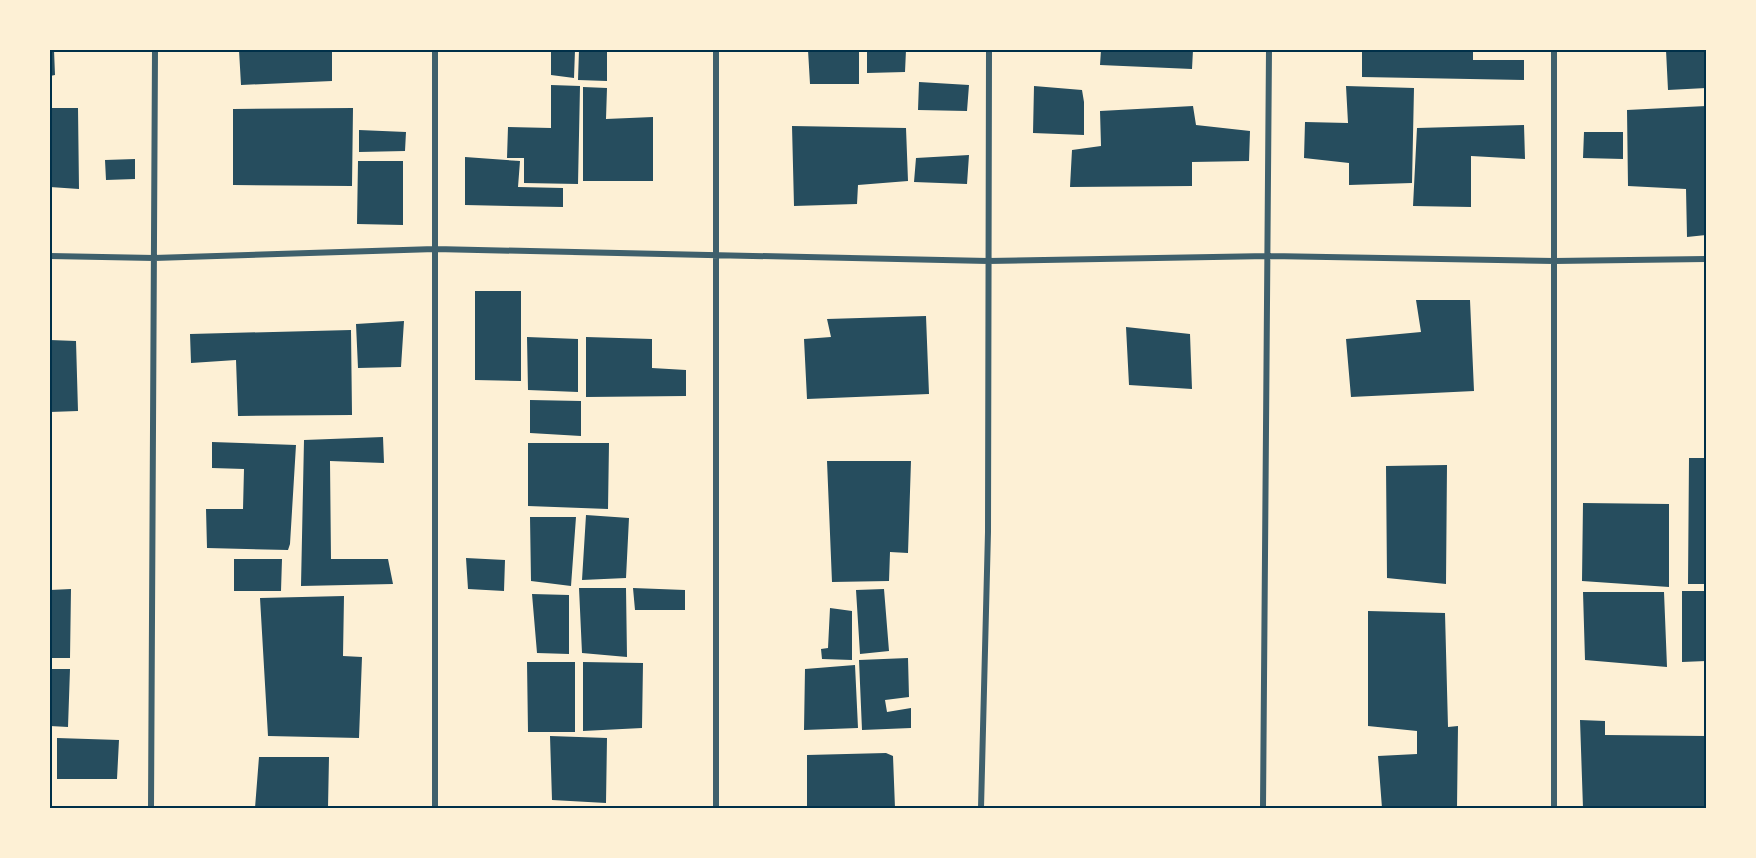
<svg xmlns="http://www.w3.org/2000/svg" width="1756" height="858" font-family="'Archivo Narrow',sans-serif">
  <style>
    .building { fill: #264d5e }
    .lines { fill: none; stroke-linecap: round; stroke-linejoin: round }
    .minor { stroke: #3f606c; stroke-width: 6 }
    .neatline { fill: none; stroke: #003049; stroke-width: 2 }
  </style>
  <rect width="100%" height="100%" fill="#fdf0d5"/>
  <path class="building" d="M50,50h4l1,25 -5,1z
    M239,50h93v31l-91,4z
    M551,50h24l-1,28 -23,-3z
    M579,50h28v31l-29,-1z
    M808,50h51v34h-49z
    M867,50h39l-1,22 -38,1z
    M1101,50h92l-1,19 -92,-4z
    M1362,50h111v10h51v20l-162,-3z
    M1666,50h40v38l-38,2z
    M919,82l50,3 -2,26 -49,-1z
    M551,85l29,1 -2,98 -54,-1v-25h-17l1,-31 43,1z
    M1034,86l48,4 2,12v33l-51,-2z
    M1346,86l68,2 -2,95 -63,2v-22l-45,-5 1,-36 43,1z
    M583,87l24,1 -1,31 47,-2v64h-70z
    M1193,106l3,19 54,6 -1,30 -57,1v24l-122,1 2,-37 29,-4 -1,-35z
    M1706,106v129l-19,2 -1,-48 -58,-3 -1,-76z
    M50,108h28l1,81 -29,-2z
    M353,108l-1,78 -119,-1v-76z
    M1524,125l1,34 -54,-3v51l-58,-1 4,-78z
    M792,126l114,2 2,53 -50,4 -1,19 -63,2z
    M359,130l47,2 -1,19 -46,1z
    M1584,132h39v27l-40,-1z
    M969,155l-2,29 -53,-2 2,-24z
    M465,157l55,4 -2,26 45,1v19l-98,-2z
    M135,159v20l-29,1 -1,-20z
    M358,161h45v64l-46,-1z
    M475,291h46v90l-46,-1z
    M1416,300h54l4,91 -123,6 -5,-58 75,-7z
    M926,316l3,78 -122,5 -3,-60 27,-2 -4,-18z
    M404,321l-3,46 -43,1 -2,-44z
    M1126,327l64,7 2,55 -63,-4z
    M351,330l1,85 -114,1 -2,-56 -45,3 -1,-29z
    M527,337l51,2v53l-50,-2z
    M586,337l66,2v29l34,2v26l-100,1z
    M50,340l26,1 2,70 -28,1z
    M530,400l51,1v35l-51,-3z
    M383,437l1,26 -54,-2 1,98h57l5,25 -92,2 3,-146z
    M212,442l84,3 -6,99 -2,6 -81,-2 -1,-39h37l1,-40 -32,-1z
    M528,443h81l-1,66 -80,-3z
    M1689,458h17v126h-18z
    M827,461h84l-3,92 -18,-1 -1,29 -57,1z
    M1447,465l-1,119 -59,-6 -1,-112z
    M1583,503l86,1v83l-87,-6z
    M586,515l43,3 -3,60 -44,2z
    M530,517h46l-5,69 -40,-5z
    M466,558l39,2 -1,31 -36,-2z
    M234,559h48l-1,32h-47z
    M579,588h47l1,69 -45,-4z
    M633,588l52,2v20h-50z
    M71,589l-1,69h-20v-68z
    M884,589l5,62 -29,3 -4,-64z
    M1682,591h24v70l-24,1z
    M1583,592h81l3,75 -82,-7z
    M532,594l37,1v59l-32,-1z
    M344,596l-1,60 19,1 -3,81 -91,-2 -8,-138z
    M830,608l22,3v49l-30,-1 -1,-10 7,-1z
    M1368,611l77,2 3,114 10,-1 -1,82h-75l-4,-52 39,-2v-23l-49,-5z
    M908,658l1,39 -24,3 2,12 24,-4v20l-49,2 -3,-70z
    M527,662h48v70h-47z
    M583,662l60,1 -1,65 -59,3z
    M855,665l3,63 -54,2 1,-61z
    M50,669h20l-2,58 -18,-1z
    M1580,720l25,1v14l101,1v72h-123z
    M550,736l57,2 -1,65 -54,-3z
    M57,738l62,2 -2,39h-60z
    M886,753l7,3 2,52h-88v-53z
    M259,757h70l-1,51h-73z"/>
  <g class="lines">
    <path class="minor" d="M1554,50v758
      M50,256l104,2 281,-9 553,12 281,-5 285,5 152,-2
      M151,808l4,-758
      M435,808v-758
      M716,808v-758
      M981,808l7,-276 1,-482
      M1263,808l6,-758"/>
  </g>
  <rect width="1756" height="858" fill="none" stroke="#fdf0d5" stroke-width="102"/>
  <rect x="51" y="51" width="1654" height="756" class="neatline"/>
</svg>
